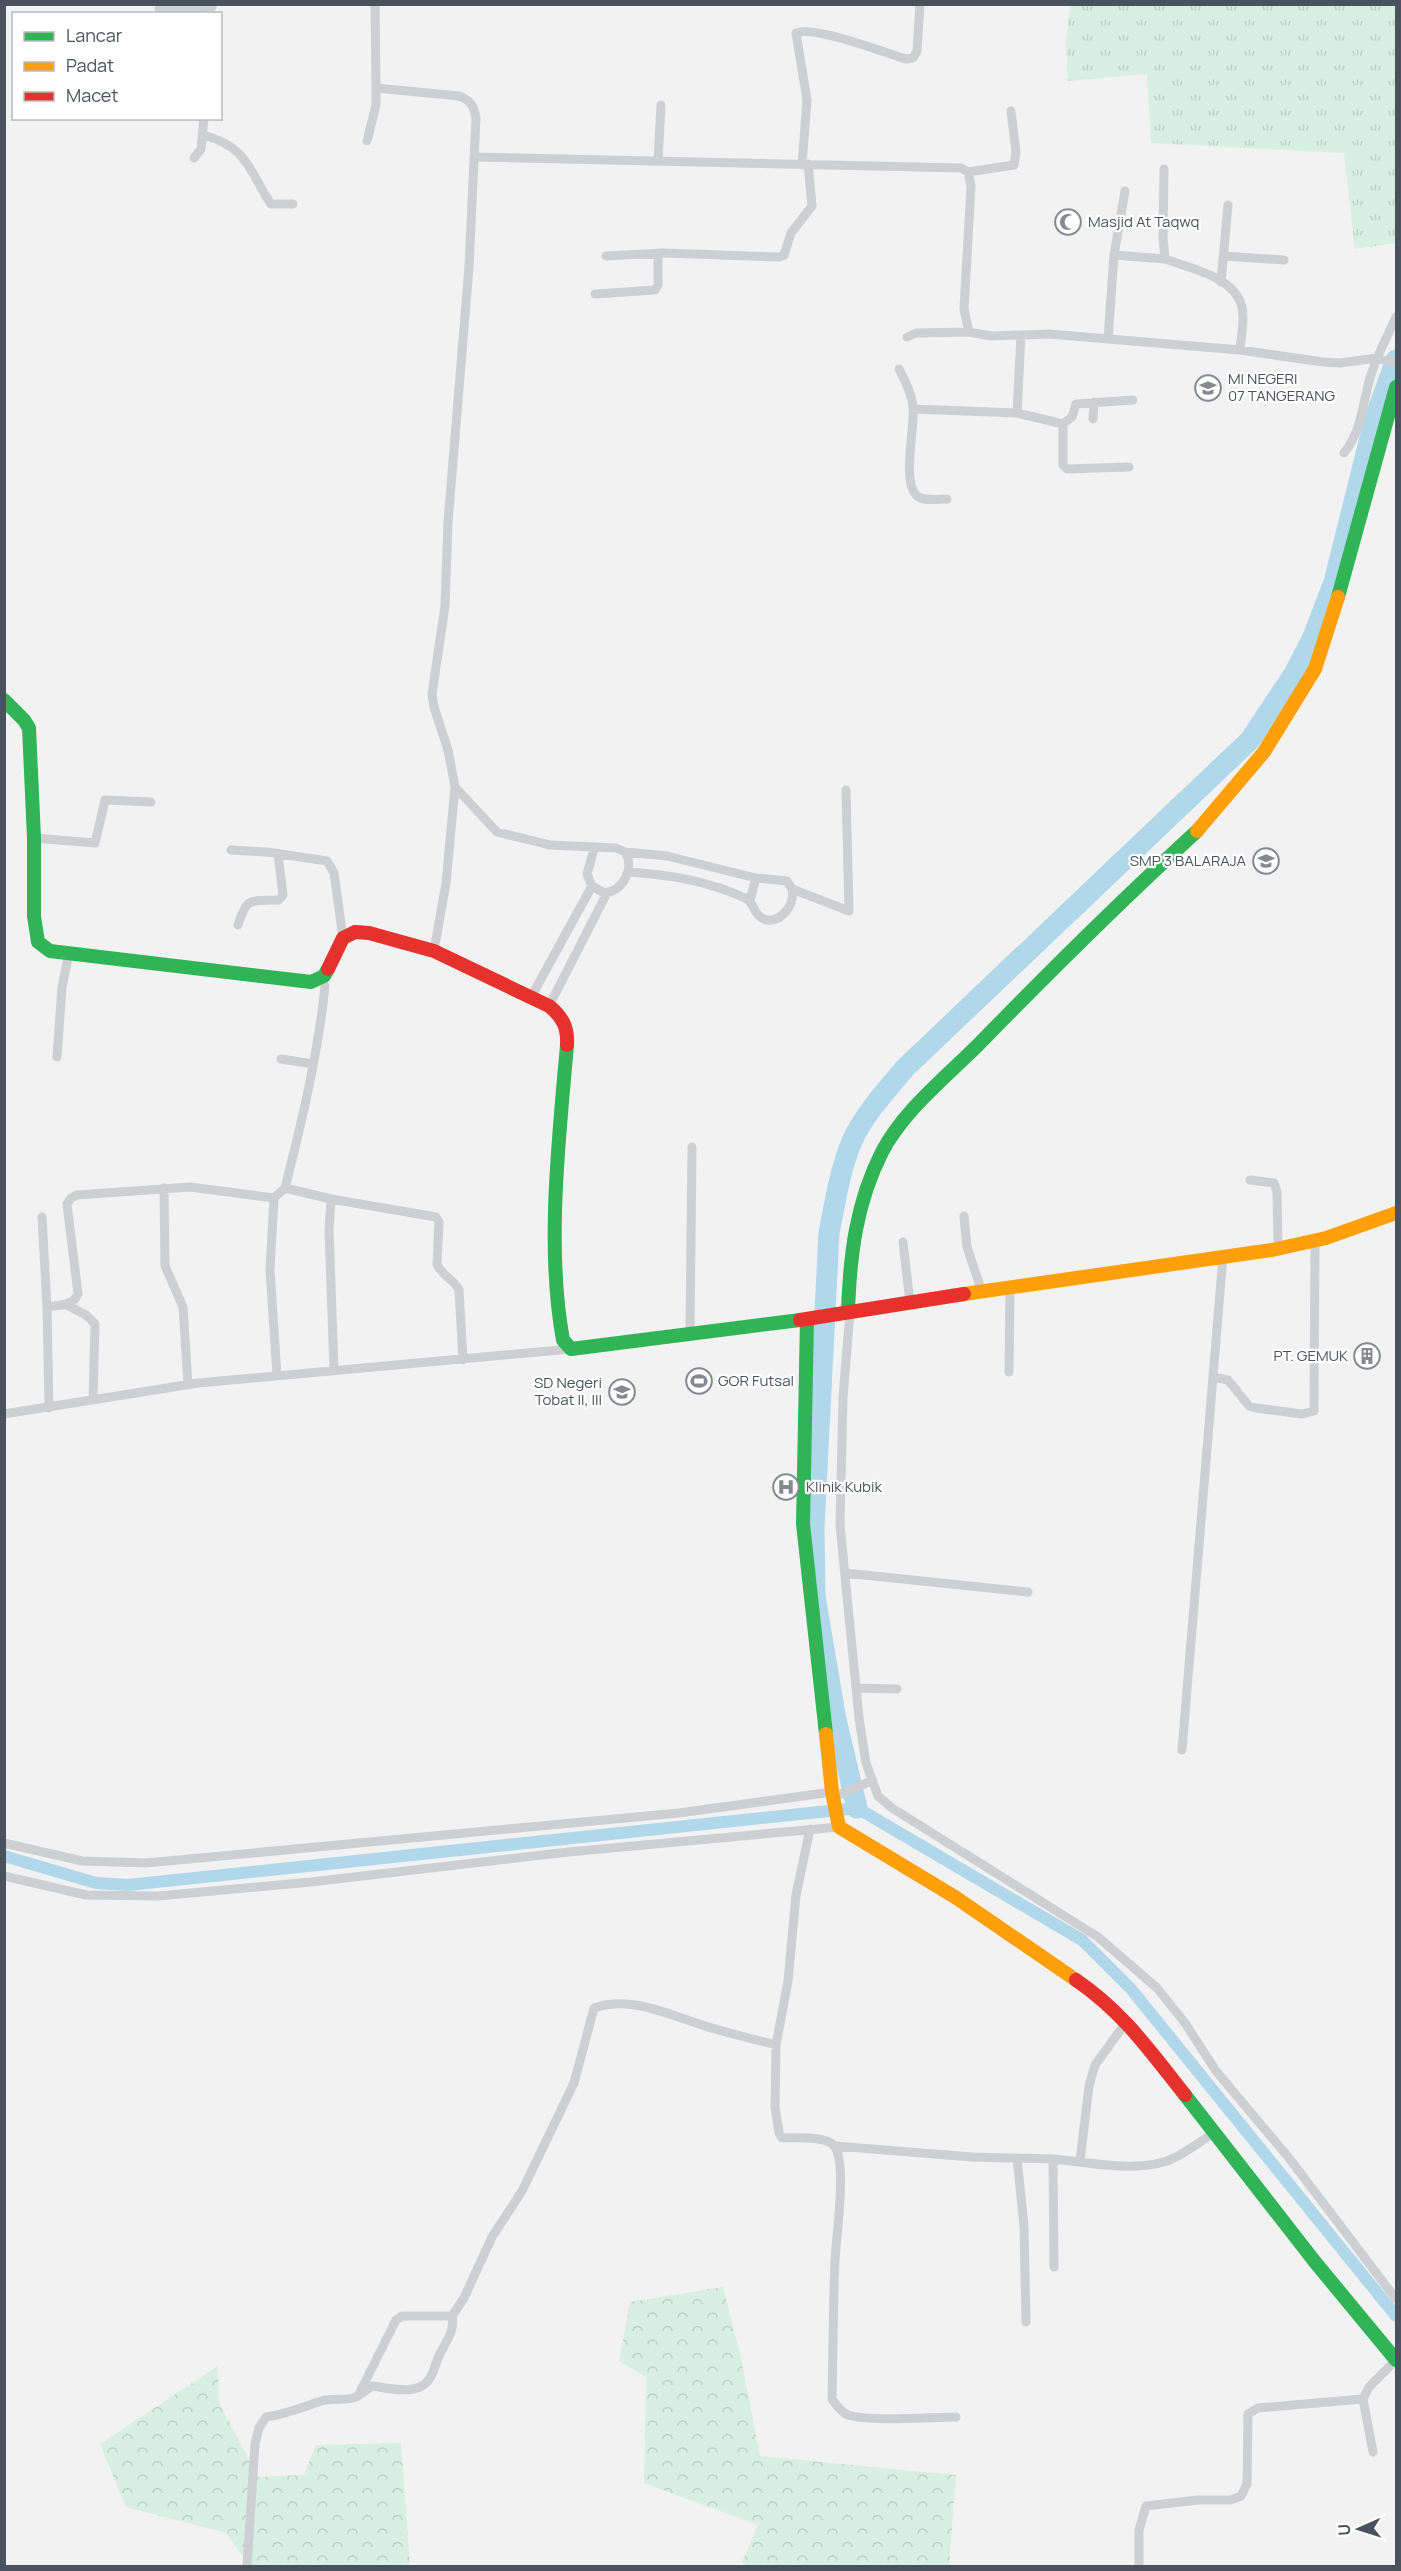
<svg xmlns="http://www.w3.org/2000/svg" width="1401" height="2571" font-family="Manrope,sans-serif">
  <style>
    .grass { fill: url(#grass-tufts) }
    .forest { fill: url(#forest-crowns) }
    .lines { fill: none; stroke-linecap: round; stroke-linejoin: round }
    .canal { stroke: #b0d7ea; stroke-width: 12 }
    .river { stroke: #b0d7ea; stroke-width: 21 }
    .street { stroke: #cdcfd2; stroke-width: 9 }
    .fast { stroke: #30b455; stroke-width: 14 }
    .slow { stroke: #ff9f0a; stroke-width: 14 }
    .jam { stroke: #e5322d; stroke-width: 14 }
    .labels { text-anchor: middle; stroke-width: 4.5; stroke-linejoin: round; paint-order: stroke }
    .poi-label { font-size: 15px; fill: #4a525d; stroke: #fff; text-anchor: start }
  </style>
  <defs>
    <pattern id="grass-tufts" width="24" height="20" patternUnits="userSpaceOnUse" patternTransform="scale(1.5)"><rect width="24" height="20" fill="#d8efe4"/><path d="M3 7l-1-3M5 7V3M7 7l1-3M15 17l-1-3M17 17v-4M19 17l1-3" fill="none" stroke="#bbcfc6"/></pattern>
    <pattern id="forest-crowns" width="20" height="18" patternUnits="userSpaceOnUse" patternTransform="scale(1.5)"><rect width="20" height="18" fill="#d8efe4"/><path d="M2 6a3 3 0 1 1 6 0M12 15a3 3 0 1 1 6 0" fill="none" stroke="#bbcfc6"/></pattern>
  </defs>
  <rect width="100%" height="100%" fill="#f2f2f2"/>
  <path class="grass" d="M1070,5h326v238l-41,6 -11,-96 -193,-10 -4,-69 -79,7 -2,-38z"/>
  <path class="forest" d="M723,2287l18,71 19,98 196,19 -7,91h-201l-6,-4 16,-37 -114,-42 2,-106 -27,-16 11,-59z
    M218,2366l1,37 39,74 46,-2 12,-30 85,-2 9,123h-167l1,-8 -18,-25 -100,-26 -26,-63z"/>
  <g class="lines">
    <path class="canal" d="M4,1856l92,27 32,2 729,-77 225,132 49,49 265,327"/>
    <path class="river" d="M857,1808l-21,-88 -21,-124 -1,-69 15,-294c6,-30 11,-65 24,-94 12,-26 34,-49 52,-71l345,-328 44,-66 19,-37 21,-55 41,-164 21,-58"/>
    <path class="street" d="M375,4l1,84 83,8c11,4 14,9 17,21l-7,150 -21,255 -3,84 -13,88 2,13 14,43 7,37 -9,96 -12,68
      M159,9l53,-2
      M203,135c45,12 45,34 68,69h22
      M367,141l9,-36v-17
      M475,157l486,11 7,4 3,14 -7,123 5,23 22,4 58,-2 191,16 83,12 17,1 37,-5 19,5
      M194,158l7,-9 3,-31
      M658,161l3,-56
      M802,165l5,-65 -11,-67c18,-8 89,20 110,26l7,-1 4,-7 3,-47
      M1164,169l-1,69 2,21c25,9 70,18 77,48 3,14 -1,29 -2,43
      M968,172l46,-7 2,-13 -5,-41
      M1114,255l51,4
      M606,256l57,-3 116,4 5,-2 7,-22 21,-27 -4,-42
      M1223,256l61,4
      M1221,282l7,-77
      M595,294l60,-4 3,-5v-31
      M907,337l9,-4 53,-1
      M1108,339l6,-84 11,-64
      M899,369c6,12 13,25 14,39 2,20 -11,72 3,87 7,7 22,4 31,4
      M914,409l103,4 4,-78
      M1017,413l46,11v41l4,4 62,-2
      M1093,419l1,-17
      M1063,424l9,-7 4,-13 57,-4
      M1344,453c18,-23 18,-47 26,-75 6,-21 17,-41 26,-61
      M455,787l42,45 53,13 66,3 9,4 42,4 89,22 31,3 5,8 57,22 -3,-121
      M34,838l61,5 10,-43 46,2
      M594,849l-7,25 5,12 12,7c19,-1 31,-25 21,-41
      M231,850l36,2 60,9 7,12 9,65
      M628,872c39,2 82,10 117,26 10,4 8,19 22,22 16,2 28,-17 25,-31
      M750,900l6,-22
      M238,925c9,-29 12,-24 41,-25l4,-5 -5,-41
      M530,999l62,-113
      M549,1006l58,-113
      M57,1057l5,-70 7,-34
      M281,1059l32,5
      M1250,1180l24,3 3,9 1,56
      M164,1188l1,78 18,41 5,78
      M285,1188l46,11 -2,31 5,139
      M331,1199l105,18 3,5 -2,42c4,11 17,15 22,26l4,70
      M964,1216l3,31 15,45
      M42,1217l5,90
      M903,1242l7,61
      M65,1304l21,11 9,9 -2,76
      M850,1312l-7,85 -3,128 19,193 7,45 12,33 14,12 206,129 59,51 28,35 31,48 73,87 107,141
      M690,1334l2,-187
      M1009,1372l1,-84
      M277,1375l-7,-105 4,-72 11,-10c17,-67 33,-134 40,-202l-5,-7
      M1213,1377l15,3 21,26 7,2 46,6 12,-3 1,-170
      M49,1408l-2,-101c11,-2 26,-1 31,-13l-11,-90 4,-6 6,-3 113,-8 84,11
      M4,1414l194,-31 373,-34
      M845,1573l183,19
      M856,1688l41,1
      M1182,1750l41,-494
      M834,1797l37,-16
      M810,1829l-14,66 -8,86 -12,64 -1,62 4,26 3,5c12,0 46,-3 53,9 12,19 1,89 0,114 -2,46 -2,92 -3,138 4,6 9,13 16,16 23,7 82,2 108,2
      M4,1843l78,18 64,2 533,-50 153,-21
      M4,1876l82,19 72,1 153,-14 257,-30 271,-25
      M835,2146l137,11 81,2
      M1017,2158l7,68 2,96
      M1080,2161l9,-75 6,-21 32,-44
      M1054,2267l-1,-108c35,3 89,15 121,-1 14,-7 27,-17 40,-25
      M358,2396l14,-10c16,2 47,11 58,-8 5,-8 6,-18 11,-26 6,-12 14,-22 11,-36l12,-18 28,-61 30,-46 52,-108 20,-75c34,-12 69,4 102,15 26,9 54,15 80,22
      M1373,2452l-10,-53 6,-12 27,-27
      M247,2566l8,-122 4,-16 7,-11c20,-3 37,-10 55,-16 13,-4 27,1 37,-5l38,-76 6,-4h50
      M1139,2566v-36l7,-24 52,-6h33l10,-4 6,-12 1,-70 10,-6 105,-9"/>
    <path class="fast" d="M1338,597l58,-210
      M4,700l20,20 5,8 5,110v78l4,26 12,9 261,31 13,-6 4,-7
      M567,1045c-8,93 -21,203 -4,295l8,9 229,-29
      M848,1311c2,-56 8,-108 34,-159 22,-42 63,-74 97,-108 71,-73 143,-144 218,-213
      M807,1319l-4,205 23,210
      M1185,2095l130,167 81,98"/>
    <path class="slow" d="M1197,831l67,-79 51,-83 23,-72
      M964,1294l308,-44 54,-12 70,-25
      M826,1734l6,58 7,35 116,70 121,83"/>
    <path class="jam" d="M328,969l15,-31 12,-6 14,1 65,18 115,55c14,11 19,22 18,39
      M800,1320l164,-26
      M1076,1980c47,32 74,71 109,115"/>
  </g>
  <defs>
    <g id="mosque-ring" transform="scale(1.35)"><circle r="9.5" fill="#fff" stroke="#858a91" stroke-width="1.5"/><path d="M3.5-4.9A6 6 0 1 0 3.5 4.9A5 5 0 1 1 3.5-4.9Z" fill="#858a91"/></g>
    <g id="school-ring" transform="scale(1.35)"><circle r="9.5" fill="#fff" stroke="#858a91" stroke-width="1.5"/><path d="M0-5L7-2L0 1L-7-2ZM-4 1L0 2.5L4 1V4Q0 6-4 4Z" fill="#858a91"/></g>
    <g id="building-ring" transform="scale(1.35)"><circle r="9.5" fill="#fff" stroke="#858a91" stroke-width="1.5"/><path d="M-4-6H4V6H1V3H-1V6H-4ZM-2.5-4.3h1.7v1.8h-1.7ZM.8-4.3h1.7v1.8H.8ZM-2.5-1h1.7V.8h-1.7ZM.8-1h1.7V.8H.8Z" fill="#858a91"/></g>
    <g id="stadium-ring" transform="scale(1.35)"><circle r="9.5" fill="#fff" stroke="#858a91" stroke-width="1.5"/><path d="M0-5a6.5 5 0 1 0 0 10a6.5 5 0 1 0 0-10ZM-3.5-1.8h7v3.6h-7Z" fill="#858a91"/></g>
    <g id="hospital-ring" transform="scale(1.35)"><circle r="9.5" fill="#fff" stroke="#858a91" stroke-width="1.5"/><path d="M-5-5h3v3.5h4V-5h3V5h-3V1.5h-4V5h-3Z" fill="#858a91"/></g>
  </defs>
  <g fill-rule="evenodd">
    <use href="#mosque-ring" x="1068" y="222"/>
    <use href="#school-ring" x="1208" y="388"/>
    <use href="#school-ring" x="1266" y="861"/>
    <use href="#building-ring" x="1367" y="1356"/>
    <use href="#stadium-ring" x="699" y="1381"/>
    <use href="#school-ring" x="622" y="1392"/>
    <use href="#hospital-ring" x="786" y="1487"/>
  </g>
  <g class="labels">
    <g class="poi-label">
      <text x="1088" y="227">Masjid At Taqwq</text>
      <text x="1228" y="384">MI NEGERI<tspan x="1228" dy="17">07 TANGERANG</tspan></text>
      <text x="1246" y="866" text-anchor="end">SMP 3 BALARAJA</text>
      <text x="1348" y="1361" text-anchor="end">PT. GEMUK</text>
      <text x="718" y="1386">GOR Futsal</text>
      <text x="602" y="1388" text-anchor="end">SD Negeri<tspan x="602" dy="17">Tobat II, III</tspan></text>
      <text x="806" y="1492">Klinik Kubik</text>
    </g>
  </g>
  <rect width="1401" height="2571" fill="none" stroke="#4a525d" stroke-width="12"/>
  <rect x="12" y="12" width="210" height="108" fill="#ffffff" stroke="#b7babe" stroke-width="1.5"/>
  <rect x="24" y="32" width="30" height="9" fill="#30b455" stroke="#b7babe" stroke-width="1.5"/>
  <text x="66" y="42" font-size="18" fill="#4a525d">Lancar</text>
  <rect x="24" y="62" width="30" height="9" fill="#ff9f0a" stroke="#b7babe" stroke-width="1.5"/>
  <text x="66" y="72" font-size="18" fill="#4a525d">Padat</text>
  <rect x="24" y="92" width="30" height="9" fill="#e5322d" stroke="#b7babe" stroke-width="1.5"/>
  <text x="66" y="102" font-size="18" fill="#4a525d">Macet</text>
  <g transform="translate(1359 2529) rotate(267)" stroke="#ffffff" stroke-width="4.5" paint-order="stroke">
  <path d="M0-4.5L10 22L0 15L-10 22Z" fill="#4a525d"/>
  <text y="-9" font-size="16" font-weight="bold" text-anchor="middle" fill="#4a525d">U</text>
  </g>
</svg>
